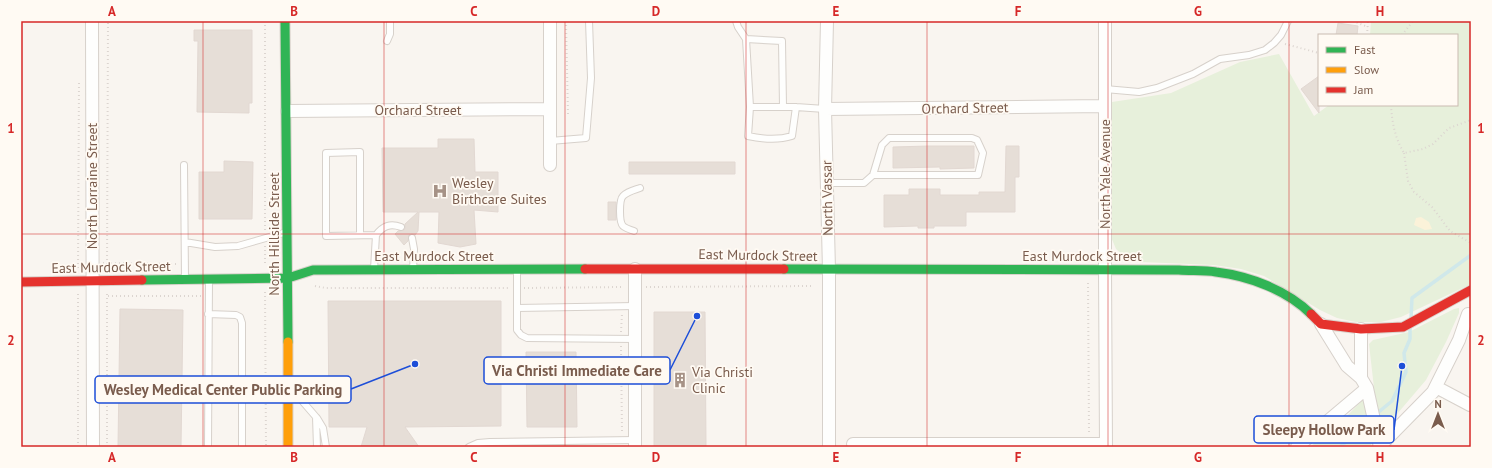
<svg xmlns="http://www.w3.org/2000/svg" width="1492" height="468" font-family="'PT Sans',sans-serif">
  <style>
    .green { fill: #e7f0db }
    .sand { fill: #fbf2d9 }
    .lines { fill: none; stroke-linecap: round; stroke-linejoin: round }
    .stream { stroke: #d0e8ea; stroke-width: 3.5 }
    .building { fill: #e6ded7; stroke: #e2d8d2 }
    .lane-casing { stroke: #d7d1cb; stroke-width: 8 }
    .street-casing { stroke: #d7d1cb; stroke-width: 14 }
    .fast-casing { stroke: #d9d2cb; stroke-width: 11 }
    .slow-casing { stroke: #d9d2cb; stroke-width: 11 }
    .jam-casing { stroke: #d9d2cb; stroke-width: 11 }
    .path { stroke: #dcd5d0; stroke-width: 2; stroke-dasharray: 1 3; stroke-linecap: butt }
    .lane { stroke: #fefefd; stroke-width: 6 }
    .street { stroke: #fefefd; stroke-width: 12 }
    .fast { stroke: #30b455; stroke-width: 9 }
    .slow { stroke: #ff9f0a; stroke-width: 9 }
    .jam { stroke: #e5322d; stroke-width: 9 }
    .grid { fill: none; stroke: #d62828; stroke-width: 1; stroke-opacity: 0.55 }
    .labels { text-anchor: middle; stroke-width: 3.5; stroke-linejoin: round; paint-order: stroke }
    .street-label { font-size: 14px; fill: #7a5c4d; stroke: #fffaf3 }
    .poi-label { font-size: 14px; fill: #7a5c4d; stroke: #fffaf3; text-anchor: start }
    .leader { fill: none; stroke: #1d4ed8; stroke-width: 1.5 }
    .callout-dot { fill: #1d4ed8; stroke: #fffaf3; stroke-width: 1.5 }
    .callout { fill: #fffaf3; stroke: #1d4ed8; stroke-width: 1.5 }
    .callout-label { font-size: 15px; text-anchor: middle; font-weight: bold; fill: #7a5c4d }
    .neatline { fill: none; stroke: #d62828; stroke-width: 1.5 }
    .grid-label { font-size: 13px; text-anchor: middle; font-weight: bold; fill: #d62828 }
  </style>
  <rect width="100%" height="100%" fill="#f9f5f0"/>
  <path class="green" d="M1371,21h100v263l-70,33 -20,5h-25l-19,-4 -17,-8 -56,-34 -23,-7 -27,-4 -73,-3 -14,-4 -11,-9 -5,-12 -1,-13 2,-122 59,-9 69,-31 39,-8 35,62 15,-11h128v-70h-87z
    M1459,308v5l-13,29 -20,38 -57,67h-59l37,-31 27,-28 -5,-44 4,-4 36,-8 45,-23z"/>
  <path class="sand" d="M1421,217l8,5 3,7 -7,1 -11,-5 2,-7z"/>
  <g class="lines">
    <path class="stream" d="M1411,318l1,-20 59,-43
      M1375,415l17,-14 14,-29 -2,-19 6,-14v-11
      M1340,447l31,-27"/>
  </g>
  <path class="building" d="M1338,23l20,3 -1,9h-21z
    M194,30h58v73h-3v10l-52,-1 1,-71h-4z
    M1319,76v37l-18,-24z
    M438,139h36l1,33h23v40l-24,-2 2,34 -16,3 -22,-4 1,-31h-20l-1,19 -3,4 -3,-1 -3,1 -1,6 -4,4 -9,-11 3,-3 6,-1 1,-2v-4l13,-12h-35l-1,-64h56z
    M929,146h45v22l-34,1v-2l-47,1v-21z
    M1006,146h13v31h-4v35h-49v14h-32v2h-16v-2l-34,1v-32h25v-6h31v6h39v-3h26z
    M224,161l29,1 -1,57h-53v-47h25z
    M629,162h106v12h-106z
    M608,202h8v18h-8z
    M328,301h173v125l-96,1 14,20h-58l6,-20h-38z
    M120,309l63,1 -2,137h-63z
    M654,312h51l1,135h-52z
    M526,352h50l1,75h-50z"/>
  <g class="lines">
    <g class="lane-casing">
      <path id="lane" d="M736,21l2,6 8,12 4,68h46l29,2
        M746,39l36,2 1,66
        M387,41l3,-7v-13
        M1105,89l34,3 18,-4 36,-14 27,-15 29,-4 16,-5 9,-7 7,-8 7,-14
        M750,107l-2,29c14,3 31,4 44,0l4,-29
        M550,141l36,-3 5,-60 -2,-57
        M184,165l1,113
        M827,183h37l9,-8h105l5,-22 -6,-13 -5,-2h-83l-7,7 -9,30
        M634,231c-3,-1 -9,-3 -11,-5 -4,-4 -4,-26 0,-30 5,-5 11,-6 17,-8
        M360,235v-83l-34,1v83l50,-1 -2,34
        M376,235c7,-9 14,-12 25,-8
        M412,238l2,11 -1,21
        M185,242l30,5 23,-1 49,-14
        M517,270v60l4,5 6,3 108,1
        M517,308l118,-2
        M208,314l28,1 4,2 2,6v124
        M291,388l25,29 1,30
        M317,418l6,10 3,19
        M208,447l1,-168
        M469,447l9,-4 12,-1 145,-2"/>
    </g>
    <g class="street-casing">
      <path id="street" d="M92,21l1,426
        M550,21v144
        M827,21l-2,88 4,161v177
        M1105,21v249l1,177
        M825,109l280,-3
        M287,111l263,-2
        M1321,324l26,42 14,12
        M1361,329v49l6,10 13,59
        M1436,387l34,18
        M853,444h253
        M635,447v-178
        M1297,447l70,-59
        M1379,447l54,-55 26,-52 9,-26"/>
    </g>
    <g class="fast-casing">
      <path id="fast" d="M285,21l3,321
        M784,269l395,1c12,1 25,0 37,2 33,4 71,18 95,42
        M142,280l146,-2 25,-8 272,-1"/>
    </g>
    <g class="slow-casing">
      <path id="slow" d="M288,342v105"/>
    </g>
    <g class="jam-casing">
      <path id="jam" d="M585,269h199
        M21,282l121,-2
        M1311,314l10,10 40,5 42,-2 68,-37"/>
    </g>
    <path class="path" d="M265,21v209
      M566,21l2,94
      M1353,21l15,6
      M1367,35l1,-14
      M1402,35l11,-14
      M1285,44l34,9
      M1391,105c1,18 4,33 13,48l19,-4 10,-5 16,-16 22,-8
      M1404,153l4,28 6,11 18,15 18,24 21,12
      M265,246v20
      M103,263l73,1
      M78,268l1,-187
      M107,268l1,-247
      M1088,283l1,150
      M315,286l11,2h184
      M646,287l166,-1
      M524,288l100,-1
      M265,292l1,155
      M78,294v153
      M107,294v153
      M108,296h93
      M621,332l1,-18
      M621,346l1,86"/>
    <use href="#lane" class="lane"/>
    <use href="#street" class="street"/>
    <use href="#fast" class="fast"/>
    <use href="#slow" class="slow"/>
    <use href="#jam" class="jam"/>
  </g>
  <path class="grid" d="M203,21v426M384,21v426M565,21v426M746,21v426M927,21v426M1108,21v426M1289,21v426M21,234h1450"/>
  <defs>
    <g id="hospital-bare" transform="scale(1.2)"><path d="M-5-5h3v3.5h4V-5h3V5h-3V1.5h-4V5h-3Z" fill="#a69286" stroke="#fffaf3" stroke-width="2.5" paint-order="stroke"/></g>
    <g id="building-bare" transform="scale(1.2)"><path d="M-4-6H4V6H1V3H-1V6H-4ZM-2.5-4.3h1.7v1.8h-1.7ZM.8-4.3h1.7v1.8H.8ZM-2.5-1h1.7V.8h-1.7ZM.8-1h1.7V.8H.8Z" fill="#a69286" stroke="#fffaf3" stroke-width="2.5" paint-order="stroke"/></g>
  </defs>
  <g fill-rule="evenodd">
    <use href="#hospital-bare" x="440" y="191"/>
    <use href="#building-bare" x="680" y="380"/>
  </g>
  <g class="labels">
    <g class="street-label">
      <text transform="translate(965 108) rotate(-1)" y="5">Orchard Street</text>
      <text x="418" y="115">Orchard Street</text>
      <text transform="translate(1105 174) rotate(-90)" y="5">North Yale Avenue</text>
      <text transform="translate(92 186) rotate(-90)" y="5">North Lorraine Street</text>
      <text transform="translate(827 198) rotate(-91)" y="5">North Vassar</text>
      <text transform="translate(274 234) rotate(-90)" y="5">North Hillside Street</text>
      <text transform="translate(758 255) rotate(1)" y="5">East Murdock Street</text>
      <text x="434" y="261">East Murdock Street</text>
      <text x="1082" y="261">East Murdock Street</text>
      <text transform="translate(111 267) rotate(-1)" y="5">East Murdock Street</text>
    </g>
    <g class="poi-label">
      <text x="452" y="188">Wesley<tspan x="452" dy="16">Birthcare Suites</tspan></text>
      <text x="692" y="377">Via Christi<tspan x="692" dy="16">Clinic</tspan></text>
    </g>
  </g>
  <path class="leader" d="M697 316L670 370M415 364L351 389M1402 366L1394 430"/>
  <g class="callout-dot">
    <circle cx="697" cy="316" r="4"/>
    <circle cx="415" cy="364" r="4"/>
    <circle cx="1402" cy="366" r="4"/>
  </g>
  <g class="callout">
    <rect x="484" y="357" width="186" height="27" rx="4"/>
    <rect x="95" y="376" width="256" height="27" rx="4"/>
    <rect x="1254" y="416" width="140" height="27" rx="4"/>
  </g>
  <g class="callout-label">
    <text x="577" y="376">Via Christi Immediate Care</text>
    <text x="223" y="395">Wesley Medical Center Public Parking</text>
    <text x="1324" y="435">Sleepy Hollow Park</text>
  </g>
  <rect width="1492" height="468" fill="none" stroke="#fffaf3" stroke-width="44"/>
  <rect x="1318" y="34" width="140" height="72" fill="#fffaf3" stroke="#cabbb1"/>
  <rect x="1326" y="47" width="20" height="6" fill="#30b455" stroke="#cabbb1"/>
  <text x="1354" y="54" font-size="12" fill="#7a5c4d">Fast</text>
  <rect x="1326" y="67" width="20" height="6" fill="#ff9f0a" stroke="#cabbb1"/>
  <text x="1354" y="74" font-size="12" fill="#7a5c4d">Slow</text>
  <rect x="1326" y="87" width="20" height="6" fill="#e5322d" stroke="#cabbb1"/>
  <text x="1354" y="94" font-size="12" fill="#7a5c4d">Jam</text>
  <g transform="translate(1438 414)" stroke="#fffaf3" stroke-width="3" paint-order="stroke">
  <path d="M0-3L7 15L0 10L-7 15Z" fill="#7a5c4d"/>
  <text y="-6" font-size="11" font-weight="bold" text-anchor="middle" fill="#7a5c4d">N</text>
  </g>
  <rect x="22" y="22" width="1448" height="424" class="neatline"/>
  <g class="grid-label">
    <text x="112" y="16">A</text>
    <text x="294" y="16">B</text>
    <text x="474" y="16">C</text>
    <text x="656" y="16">D</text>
    <text x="836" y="16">E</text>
    <text x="1018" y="16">F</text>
    <text x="1198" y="16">G</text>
    <text x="1380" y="16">H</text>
    <text x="11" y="133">1</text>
    <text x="1481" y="133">1</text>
    <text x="11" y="345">2</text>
    <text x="1481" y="345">2</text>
    <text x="112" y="462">A</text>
    <text x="294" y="462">B</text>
    <text x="474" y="462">C</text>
    <text x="656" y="462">D</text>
    <text x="836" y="462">E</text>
    <text x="1018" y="462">F</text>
    <text x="1198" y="462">G</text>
    <text x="1380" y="462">H</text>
  </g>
</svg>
